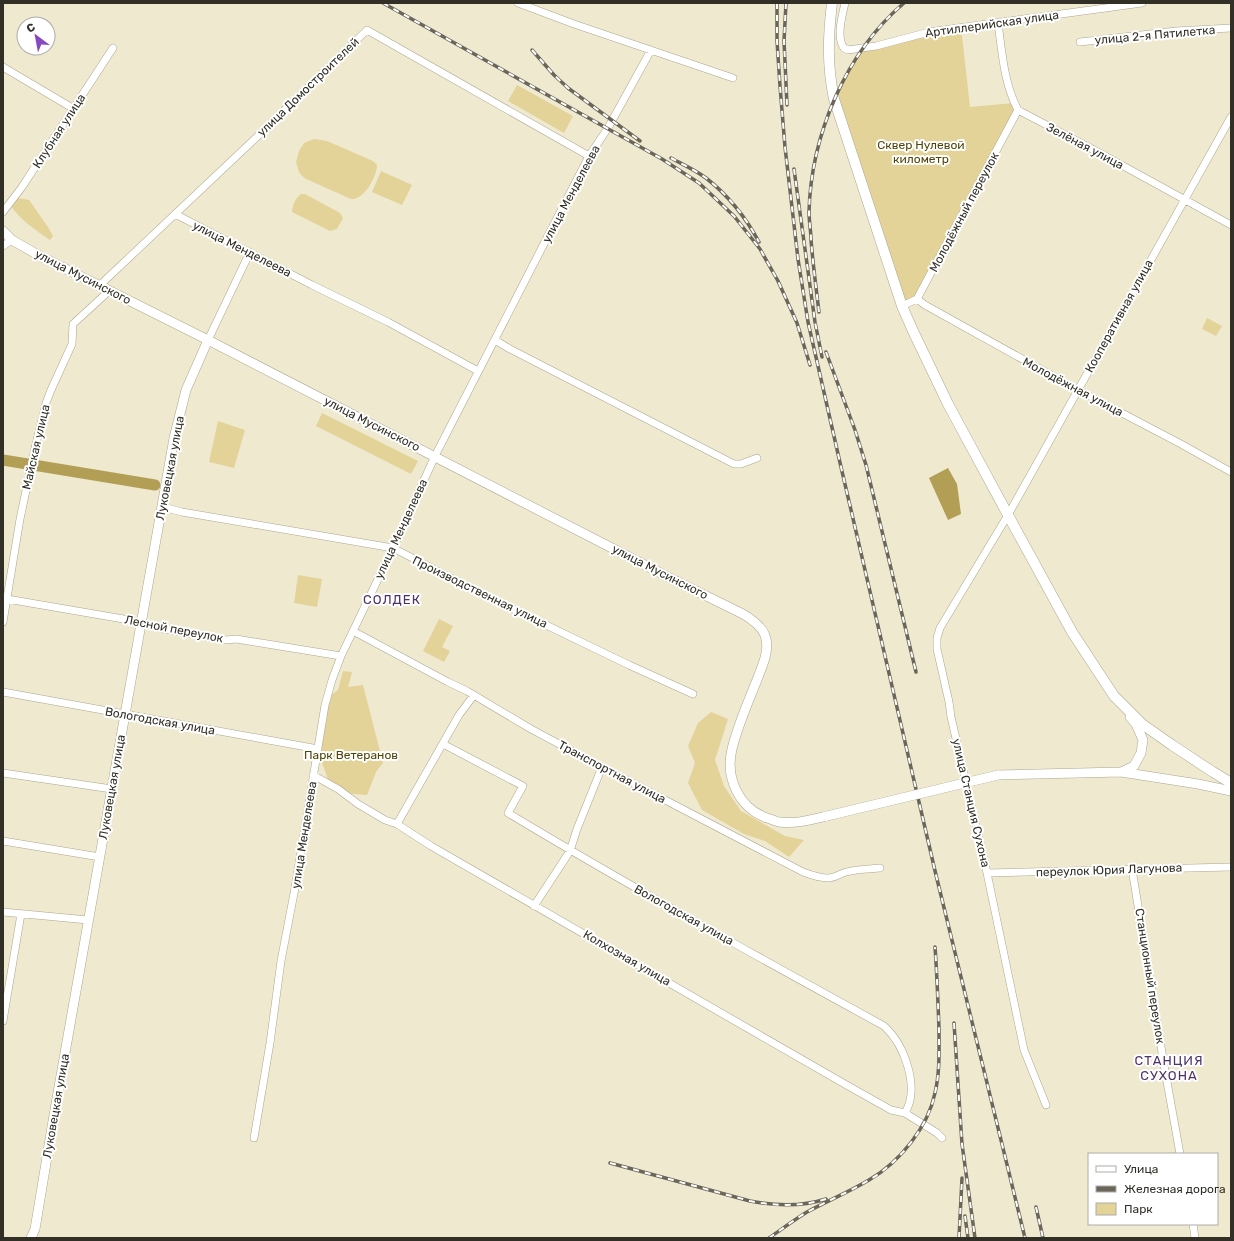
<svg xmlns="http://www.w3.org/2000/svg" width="1234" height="1241" font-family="Rubik,sans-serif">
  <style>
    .green { fill: #e3d398 }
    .water { fill: #b29e54 }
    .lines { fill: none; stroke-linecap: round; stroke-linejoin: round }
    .river { stroke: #b29e54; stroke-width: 11 }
    .minor-casing { stroke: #aca68f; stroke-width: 8 }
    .tertiary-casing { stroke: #aca68f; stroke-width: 10 }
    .secondary-casing { stroke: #aca68f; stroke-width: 11 }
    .minor { stroke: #fff; stroke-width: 7 }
    .tertiary { stroke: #fff; stroke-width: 9 }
    .secondary { stroke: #fff; stroke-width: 10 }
    .rail-casing { stroke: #6a6659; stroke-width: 3.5 }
    .rail { stroke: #fff; stroke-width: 2; stroke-dasharray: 6; stroke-linecap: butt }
    .tertiary-bridge-casing { stroke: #aca68f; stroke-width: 10; stroke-linecap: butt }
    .tertiary-bridge { stroke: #fff; stroke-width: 9 }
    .labels { text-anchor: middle; stroke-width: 4; stroke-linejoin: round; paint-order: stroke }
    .street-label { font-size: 12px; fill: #322f26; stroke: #fff }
    .park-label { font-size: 12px; fill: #524407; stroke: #fff }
    .neighbourhood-label { font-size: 13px; letter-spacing: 1px; fill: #4e316b; stroke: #fff }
  </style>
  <rect width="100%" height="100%" fill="#efe9d0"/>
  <path class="green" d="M961,27l9,80 44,-4 4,7 -101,189 -15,7 -68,-207 14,-27 15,-23z
    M517,85l56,31 -9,17 -56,-32z
    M314,139l13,2 46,20 4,4c0,10 -10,29 -20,33 -2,1 -4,1 -6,1l-45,-20 -4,-3 -3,-4 -3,-10 3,-11 5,-8z
    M381,171l31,14 -10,20 -30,-13z
    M301,194h4l35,19 3,5 -6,11 -7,2 -38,-19c0,-6 4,-15 9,-18z
    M18,198l11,2 19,27 5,9 -3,4c-16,-11 -28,-19 -40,-35l5,-6z
    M1207,318l15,8 -6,10 -14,-7z
    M322,413l96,48 -7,13 -95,-48z
    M218,421l27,9 -11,38 -25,-6z
    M298,575l24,4 -5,28 -23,-4z
    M439,619l14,7 -11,21 8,4 -6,11 -21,-11z
    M343,671l9,1 -4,15 15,-2 20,78 -7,9 -9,23 -24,-2 -13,-8 -10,-28 10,-61 8,-6z
    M711,712l17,7 -13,41 9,26 17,25 44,25 19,4 -15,17 -24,-16 -21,-7 -42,-24 -14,-27 7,-20 -7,-17 10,-23z"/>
  <path class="water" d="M948,468l9,16 4,30 -13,6 -19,-42z"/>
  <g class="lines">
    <path class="river" d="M3,460l152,25"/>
    <g class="minor-casing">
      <path id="minor" d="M518,3l56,21 159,54
        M845,3c-3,13 -9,35 -1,45l4,2 28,-4 53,-14 213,-29
        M998,23c4,29 6,61 20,87l78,41 135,74
        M1080,42l96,-11 55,-3
        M3,67l71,42
        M3,212l19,-25 91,-139
        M175,214l137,71 76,37 90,49
        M3,246l9,-6
        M99,286l162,-153 106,-103 222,126
        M917,299l8,6 153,85 103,54 50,28
        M902,306l15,-7 101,-189
        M208,340l42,-88
        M495,340l15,9 224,115h7l16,-6
        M163,507l19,5 211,36 97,50 139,67 64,29
        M7,599l134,23 18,6 67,12 10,-1 105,17
        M3,622l17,-103 15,-71 11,-45 5,-13 21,-46 1,-20 36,-33
        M353,631l95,51 19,9 64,38 71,38 201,105c8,3 16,6 25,6 7,0 11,-4 18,-6 11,-3 23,-3 34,-4
        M3,692l315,57
        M443,744l80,42 -15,27c123,74 250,144 376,213 21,19 36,62 21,87
        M3,773l109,16
        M313,775l25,14 20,15 27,16 12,4 34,22 325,187 94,54 41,23 14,3 32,20 5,5
        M397,824l62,-109 15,-20
        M3,841l97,16
        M1132,869l32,196 16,89
        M987,873l244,-6
        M534,906l36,-55 7,-22 25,-62
        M3,912l85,8
        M3,1021l18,-107
        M1046,1105l-22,-55 -37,-177 -36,-156 -2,-15 -12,-53v-11l3,-10 68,-113 223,-398
        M254,1138l16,-95 11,-82 14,-73 30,-183 7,-25 9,-24 52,-108 42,-92 154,-300 19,-28 43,-78
        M1193,1224l2,14"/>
    </g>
    <g class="tertiary-casing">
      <path id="tertiary" d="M3,231l9,9 26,15 170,85 466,240 69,34c22,13 29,25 20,50 -10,28 -24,56 -31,85 -7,29 7,59 35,69 4,1 8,3 12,4 17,2 31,-2 48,-6
        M1121,772l13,-6 7,-13 2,-13 -7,-16 -6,-7
        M998,775l123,-3 77,12 33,7
        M31,1238l4,-9 19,-114 120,-677 12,-48 22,-50"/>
    </g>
    <g class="secondary-casing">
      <path id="secondary" d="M832,3c-4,34 -5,62 2,96l68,207 11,25 35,73 60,111 64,117 42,64 28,28 30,21 41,27 18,11"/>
    </g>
    <use href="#minor" class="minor"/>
    <use href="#tertiary" class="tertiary"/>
    <use href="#secondary" class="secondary"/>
    <g class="rail-casing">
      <path id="rail" d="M383,3l279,156 37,24 35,33 26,33 18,32 19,42 13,42
        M777,3v38l3,45 5,61 13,112 10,63 33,145 95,408 89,363
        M786,3l-2,38 3,64
        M532,50l22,25 14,13 72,53
        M671,158c11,6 24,12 35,20 23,18 39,38 53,64
        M794,169l21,153 7,35
        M819,312c-3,-24 -6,-48 -8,-72 0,-9 -2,-19 -2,-28 2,-76 36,-159 95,-209
        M826,352l29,78 11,35 50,207
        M954,1023l8,121 13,94
        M610,1163l140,38c25,5 51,6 76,-2
        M1036,1207l7,31
        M965,1216l3,22
        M769,1238c13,-9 25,-18 38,-26 20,-11 42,-20 62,-32 31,-18 59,-53 66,-87 5,-21 4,-43 4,-64 -1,-27 -2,-55 -4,-82
        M959,1238l3,-60"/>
    </g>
    <use href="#rail" class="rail"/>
    <g class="tertiary-bridge-casing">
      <path id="tertiary-bridge" d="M827,816l171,-41"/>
    </g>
    <use href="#tertiary-bridge" class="tertiary-bridge"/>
  </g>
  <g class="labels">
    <g class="street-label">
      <text transform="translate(992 24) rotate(-8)" y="4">Артиллерийская улица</text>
      <text transform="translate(1155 35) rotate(-5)" y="4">улица 2-я Пятилетка</text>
      <text transform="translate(308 87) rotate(-44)" y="4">улица Домостроителей</text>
      <text transform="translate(59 131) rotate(-57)" y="4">Клубная улица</text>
      <text transform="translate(1085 146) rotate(28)" y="4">Зелёная улица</text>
      <text transform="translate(571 194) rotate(-62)" y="4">улица Менделеева</text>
      <text transform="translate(964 212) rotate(-62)" y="4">Молодёжный переулок</text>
      <text transform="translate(242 249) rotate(27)" y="4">улица Менделеева</text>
      <text transform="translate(83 277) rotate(27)" y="4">улица Мусинского</text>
      <text transform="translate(1119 316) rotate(-61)" y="4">Кооперативная улица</text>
      <text transform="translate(1073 387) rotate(28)" y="4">Молодёжная улица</text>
      <text transform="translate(372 424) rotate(27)" y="4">улица Мусинского</text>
      <text transform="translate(36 447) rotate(-77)" y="4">Майская улица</text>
      <text transform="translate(170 468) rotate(-79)" y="4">Луковецкая улица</text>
      <text transform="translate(401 529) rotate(-65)" y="4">улица Менделеева</text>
      <text transform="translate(660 572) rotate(27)" y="4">улица Мусинского</text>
      <text transform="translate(480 592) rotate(26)" y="4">Производственная улица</text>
      <text transform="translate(174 629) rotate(11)" y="4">Лесной переулок</text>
      <text transform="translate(160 721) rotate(10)" y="4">Вологодская улица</text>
      <text transform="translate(612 772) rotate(28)" y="4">Транспортная улица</text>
      <text transform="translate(112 787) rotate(-80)" y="4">Луковецкая улица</text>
      <text transform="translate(971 803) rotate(77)" y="4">улица Станция Сухона</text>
      <text transform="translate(304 835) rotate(-81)" y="4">улица Менделеева</text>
      <text transform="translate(1109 870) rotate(-2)" y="4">переулок Юрия Лагунова</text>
      <text transform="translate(684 915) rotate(29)" y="4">Вологодская улица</text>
      <text transform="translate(627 958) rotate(30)" y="4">Колхозная улица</text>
      <text transform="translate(1150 976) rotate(81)" y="4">Станционный переулок</text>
      <text transform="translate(56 1106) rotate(-80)" y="4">Луковецкая улица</text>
    </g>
    <g class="park-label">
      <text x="921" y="149">Сквер Нулевой<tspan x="921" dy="14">километр</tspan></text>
      <text x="351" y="759">Парк Ветеранов</text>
    </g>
    <g class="neighbourhood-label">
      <text x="392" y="604">СОЛДЕК</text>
      <text x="1169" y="1065">СТАНЦИЯ<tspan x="1169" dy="15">СУХОНА</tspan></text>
    </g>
  </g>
  <rect width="1234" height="1241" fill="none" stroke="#322f26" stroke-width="8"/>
  <rect x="1088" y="1153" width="130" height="72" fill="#ffffff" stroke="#adaca8"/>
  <rect x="1096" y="1166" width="20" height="6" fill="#ffffff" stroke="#adaca8"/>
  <text x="1124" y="1173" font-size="12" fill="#322f26">Улица</text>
  <rect x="1096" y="1186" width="20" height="6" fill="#6a6659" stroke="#adaca8"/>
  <text x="1124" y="1193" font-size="12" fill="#322f26">Железная дорога</text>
  <rect x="1096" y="1203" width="20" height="12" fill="#e3d398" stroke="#adaca8"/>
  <text x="1124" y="1213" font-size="12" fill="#322f26">Парк</text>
  <g transform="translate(36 36) rotate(328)"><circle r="19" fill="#ffffff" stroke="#adaca8"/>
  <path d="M0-3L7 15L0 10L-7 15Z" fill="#8649bf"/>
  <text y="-6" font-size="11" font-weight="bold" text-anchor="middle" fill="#322f26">С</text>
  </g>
</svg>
